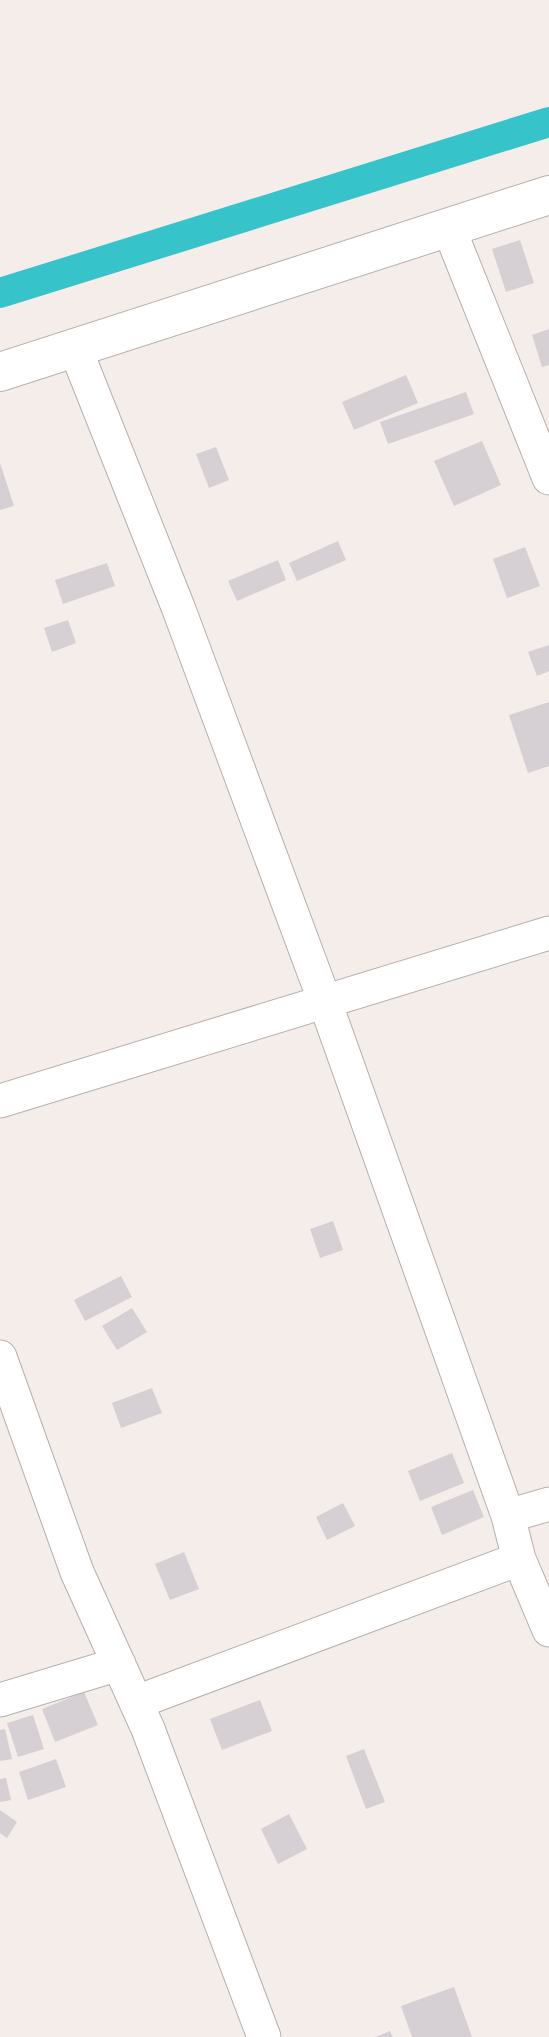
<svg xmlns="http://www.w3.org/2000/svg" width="549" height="2037" font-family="Jost,sans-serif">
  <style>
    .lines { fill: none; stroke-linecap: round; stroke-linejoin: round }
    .canal { stroke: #36c3ca; stroke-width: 30 }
    .building { fill: #d6d0d4 }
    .minor-casing { stroke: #b6afad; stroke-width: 35 }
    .tertiary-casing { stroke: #b6afad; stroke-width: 40 }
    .minor { stroke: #fff; stroke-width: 33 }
    .tertiary { stroke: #fff; stroke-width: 38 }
  </style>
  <rect width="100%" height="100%" fill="#f4edea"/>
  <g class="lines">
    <path class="canal" d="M0,293l549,-171"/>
  </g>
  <path class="building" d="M520,240l14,43 -28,9 -14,-43z
    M549,329v36l-7,2 -10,-32z
    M406,375l12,28 -64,27 -12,-28z
    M466,392l8,22 -86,30 -8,-22z
    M482,441l19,44 -47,21 -20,-45z
    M216,447l13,33 -20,8 -13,-34z
    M0,463l14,43 -14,4z
    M338,541l8,19 -49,21 -8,-18z
    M525,547l15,39 -33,12 -14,-39z
    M278,560l8,20 -49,21 -9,-20z
    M107,563l8,23 -52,18 -8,-24z
    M68,620l8,23 -24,9 -8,-24z
    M549,645v26l-12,5 -9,-24z
    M549,702v64l-21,7 -19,-58z
    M333,1221l10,29 -23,8 -10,-29z
    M121,1276l11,21 -47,24 -11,-21z
    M132,1308l15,24 -30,18 -15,-24z
    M152,1388l10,25 -41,15 -9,-25z
    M452,1453l12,30 -44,18 -12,-30z
    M473,1490l11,27 -42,18 -11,-28z
    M343,1503l12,23 -28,14 -11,-23z
    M184,1552l15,37 -29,11 -15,-36z
    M84,1692l14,33 -43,17 -13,-33z
    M260,1700l12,31 -50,19 -12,-31z
    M33,1715l11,34 -26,8 -11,-34z
    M5,1729l7,30 -12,2v-31z
    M364,1749l21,53 -19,7 -20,-53z
    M56,1759l10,28 -38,13 -9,-28z
    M6,1778l5,22 -11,2v-23z
    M0,1810l17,12 -10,16 -7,-5z
    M289,1814l18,35 -29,15 -17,-35z
    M454,1987l18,50h-60l-11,-31z
    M390,2031l3,6h-18z"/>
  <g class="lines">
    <g class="minor-casing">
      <path id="minor" d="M448,226l101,252
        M75,348l103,259 147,395 183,514 11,43 30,71
        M0,1101l549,-168
        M0,1357l77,215 71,157 116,308
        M508,1516l41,-12
        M0,1700l119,-36
        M137,1702l382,-143"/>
    </g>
    <g class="tertiary-casing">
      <path id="tertiary" d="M0,372l549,-177"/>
    </g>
    <use href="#minor" class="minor"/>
    <use href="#tertiary" class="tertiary"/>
  </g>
</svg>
